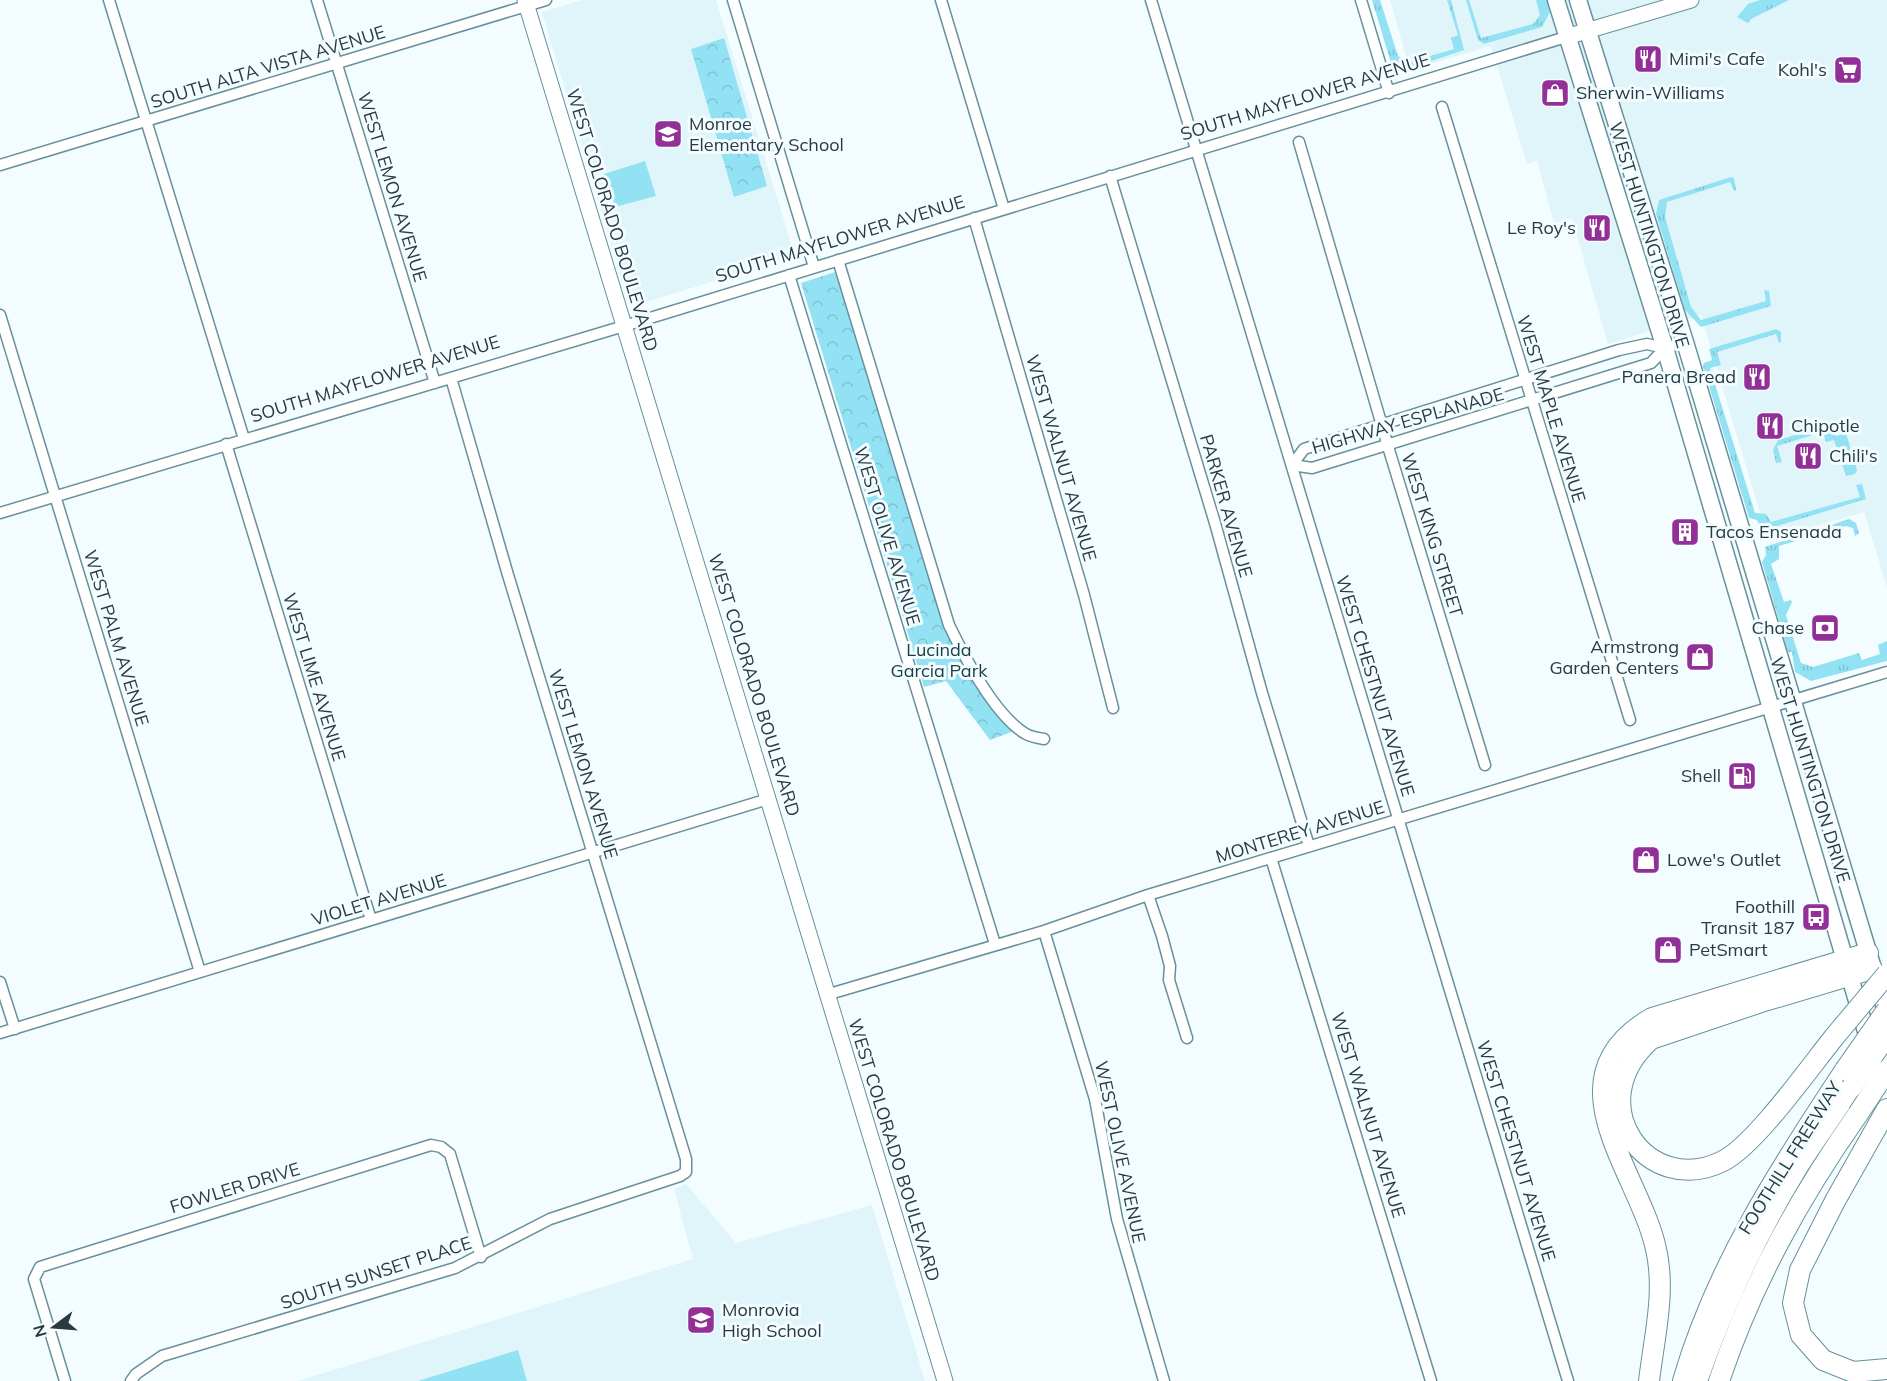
<svg xmlns="http://www.w3.org/2000/svg" width="1887" height="1381" font-family="Mulish,sans-serif">
  <style>
    .built { fill: #dff5fa }
    .grass { fill: url(#grass-tufts) }
    .forest { fill: url(#forest-crowns) }
    .garden { fill: #92e2f4 }
    .lines { fill: none; stroke-linecap: round; stroke-linejoin: round }
    .street-casing { stroke: #66919c; stroke-width: 13 }
    .secondary-casing { stroke: #66919c; stroke-width: 17 }
    .primary-casing { stroke: #66919c; stroke-width: 19 }
    .highway-casing { stroke: #66919c; stroke-width: 22 }
    .street { stroke: #fff; stroke-width: 10 }
    .secondary { stroke: #fff; stroke-width: 15 }
    .primary { stroke: #fff; stroke-width: 16 }
    .highway { stroke: #fff; stroke-width: 20 }
    .highway-bridge-casing { stroke: #66919c; stroke-width: 22; stroke-linecap: butt }
    .highway-bridge { stroke: #fff; stroke-width: 20 }
    .labels { text-anchor: middle; stroke-width: 6; stroke-linejoin: round; paint-order: stroke }
    .poi-label { font-size: 18px; fill: #293b40; stroke: #f3fcff; text-anchor: start }
    .street-label { font-size: 18px; fill: #293b40; stroke: #f3fcff }
    .park-label { font-size: 18px; fill: #173d45; stroke: #f3fcff }
  </style>
  <defs>
    <pattern id="grass-tufts" width="24" height="20" patternUnits="userSpaceOnUse" patternTransform="scale(1.5)"><rect width="24" height="20" fill="#92e2f4"/><path d="M3 7l-1-3M5 7V3M7 7l1-3M15 17l-1-3M17 17v-4M19 17l1-3" fill="none" stroke="#7ec3d2"/></pattern>
    <pattern id="forest-crowns" width="20" height="18" patternUnits="userSpaceOnUse" patternTransform="scale(1.5)"><rect width="20" height="18" fill="#92e2f4"/><path d="M2 6a3 3 0 1 1 6 0M12 15a3 3 0 1 1 6 0" fill="none" stroke="#7ec3d2"/></pattern>
  </defs>
  <rect width="100%" height="100%" fill="#f3fcff"/>
  <path class="built" d="M582,0h134l79,256 -165,51 -88,-295z
    M1390,0h497v587l-23,-75 -96,28 -67,-225 -93,29 -36,-126 -18,5 -17,-62 -10,3 -36,-118 -81,24z
    M686,1184l50,59 136,-38 53,176h-627l395,-122 -19,-70z"/>
  <path class="grass" d="M1372,0h8l18,56 12,6 44,-13 -3,-11 7,-3 -11,-35h4l13,50 -59,20 -14,-7z
    M1466,0h3l12,38 52,-14 7,-9 -4,-15h11l3,12 -8,15 -58,17 -6,-4z
    M1760,0h29l-38,19 -3,4 -11,-6 11,-13z
    M1731,177l3,1 2,12 -2,1 -4,-9 -63,20 -2,15 26,90 10,13 65,-19 -2,-11 5,1 2,15 -70,21 -16,-17 -29,-96 3,-14z
    M1776,329l5,3v10l-2,1 -3,-9 -59,18 4,13 -11,3 45,145 11,1 5,8 89,-25 -4,-12 6,-1 4,15 -105,32 -4,-11 -8,-2 -46,-152 1,-3 8,-3 -3,-11z
    M1833,424l3,12 10,-3 11,37 -2,4 -9,2 -12,-36 -8,2 -3,-10 -46,14 5,16 -6,1 -3,-13 5,-10z
    M1849,519l7,4 3,10 -4,3 -2,-8 -7,-2 -67,20v13l-8,5 13,38 7,-2 1,2 -6,13 15,48 12,4 46,-14 3,7 18,-6 -2,-9 9,-4v20l-76,20 -16,-9 -3,-20h-4l-26,-90 4,-7 -1,-8z"/>
  <path class="forest" d="M724,38l43,148 -33,11 -43,-148z
    M835,272l112,353 70,105 -27,10 -44,-59 -22,6 -123,-404z"/>
  <path class="garden" d="M645,161l11,35 -41,11 -11,-33z
    M518,1350l9,31h-109z"/>
  <g class="lines">
    <g class="street-casing">
      <path id="street" d="M109,0l135,439
        M317,0l118,383
        M733,0l81,267
        M941,0l63,209
        M1151,0l417,1381
        M1361,0l28,93
        M1442,107l188,613
        M1299,142l91,311 95,312
        M0,165l546,-165
        M1110,176l105,347 47,170 47,153
        M974,218l110,377 29,113
        M838,260l111,365c15,31 46,91 77,109 5,3 12,4 18,5
        M789,275l206,669
        M0,315l200,657
        M1665,348l-14,15 -339,105 -20,-3 12,-16 315,-99 28,-6 18,4 20,-6
        M226,444l145,476
        M0,513l624,-187 942,-289
        M1271,858l160,523
        M1148,895l14,41 8,30 -1,14 18,58
        M1044,931l51,168 22,120 47,162
        M0,982l15,47
        M826,995l218,-64 104,-36 739,-223
        M0,1033l768,-234
        M65,1381l-31,-102 6,-12 391,-122 10,2 9,7 31,103
        M131,1381l5,-7 26,-18 293,-88 95,-49 130,-43 6,-4v-13l-178,-584 -57,-197"/>
    </g>
    <g class="secondary-casing">
      <path id="secondary" d="M525,0l420,1381
        M1566,37l125,-37"/>
    </g>
    <g class="primary-casing">
      <path id="primary" d="M1556,0l109,348 205,697
        M1578,0l107,342 202,673"/>
    </g>
    <g class="highway-casing">
      <path id="highway" d="M1835,1036c-25,31 -80,109 -112,125 -75,38 -145,-57 -72,-122l110,-37 111,-33
        M1887,1109l-52,92 -35,69 -7,33 8,32 22,25 30,12 34,-3
        M1649,1381c5,-43 17,-89 7,-132 -17,-78 -108,-171 -4,-231l216,-65
        M1683,1381c33,-114 97,-213 162,-311
        M1697,1381c26,-74 59,-146 100,-213 17,-27 36,-53 54,-80
        M1719,1381c33,-98 80,-183 139,-267"/>
    </g>
    <use href="#street" class="street"/>
    <use href="#secondary" class="secondary"/>
    <use href="#primary" class="primary"/>
    <use href="#highway" class="highway"/>
    <g class="highway-bridge-casing">
      <path id="highway-bridge" d="M1835,1036l52,-62
        M1845,1070l42,-60
        M1851,1088l36,-53
        M1858,1114l29,-44"/>
    </g>
    <use href="#highway-bridge" class="highway-bridge"/>
  </g>
  <defs>
    <g id="restaurant-square" transform="scale(1.5)"><rect x="-9" y="-9" width="18" height="18" rx="4" fill="#923097" stroke="#f3fcff"/><path d="M-5-6h1v4h1v-4h1v4h1v-4h1v5L-1.5 .5V6h-2V.5L-5-1ZM5-6V6H3V1.5H1.5Q1.5-4 5-6Z" fill="#fff"/></g>
    <g id="supermarket-square" transform="scale(1.5)"><rect x="-9" y="-9" width="18" height="18" rx="4" fill="#923097" stroke="#f3fcff"/><path d="M-6-5.5h2.5l.6 2H6L4.5 2H-2.5L-4.4-4H-6ZM-1.5 3.2a1.3 1.3 0 1 0 .1 0ZM3 3.2a1.3 1.3 0 1 0 .1 0Z" fill="#fff"/></g>
    <g id="shop-square" transform="scale(1.5)"><rect x="-9" y="-9" width="18" height="18" rx="4" fill="#923097" stroke="#f3fcff"/><path d="M-5-2.5h2.3a2.7 3.5 0 0 1 5.4 0H5L5.5 6h-11ZM-1.5-2.5h3a1.5 2.3 0 0 0-3 0Z" fill="#fff"/></g>
    <g id="school-square" transform="scale(1.5)"><rect x="-9" y="-9" width="18" height="18" rx="4" fill="#923097" stroke="#f3fcff"/><path d="M0-5L7-2L0 1L-7-2ZM-4 1L0 2.5L4 1V4Q0 6-4 4Z" fill="#fff"/></g>
    <g id="building-square" transform="scale(1.5)"><rect x="-9" y="-9" width="18" height="18" rx="4" fill="#923097" stroke="#f3fcff"/><path d="M-4-6H4V6H1V3H-1V6H-4ZM-2.5-4.3h1.7v1.8h-1.7ZM.8-4.3h1.7v1.8H.8ZM-2.5-1h1.7V.8h-1.7ZM.8-1h1.7V.8H.8Z" fill="#fff"/></g>
    <g id="bank-square" transform="scale(1.5)"><rect x="-9" y="-9" width="18" height="18" rx="4" fill="#923097" stroke="#f3fcff"/><path d="M-6-4H6V4H-6ZM0-2.3a2.3 2.3 0 1 0 0 4.6a2.3 2.3 0 1 0 0-4.6Z" fill="#fff"/></g>
    <g id="fuel-square" transform="scale(1.5)"><rect x="-9" y="-9" width="18" height="18" rx="4" fill="#923097" stroke="#f3fcff"/><path d="M-5.5-6h7V0h2V4h1.3V-2.5L3-4.5l.8-.8L6-3V5H2.5V1h-1V6h-7ZM-4.2-4.7v3.2H.2V-4.7Z" fill="#fff"/></g>
    <g id="bus-square" transform="scale(1.5)"><rect x="-9" y="-9" width="18" height="18" rx="4" fill="#923097" stroke="#f3fcff"/><path d="M-5-6H5V4H4V6H2V4H-2V6H-4V4H-5ZM-3.5-4V0h7V-4ZM-3.5 1.2v1.5H-2V1.2ZM2 1.2v1.5H3.5V1.2Z" fill="#fff"/></g>
  </defs>
  <g fill-rule="evenodd">
    <use href="#restaurant-square" x="1648" y="59"/>
    <use href="#supermarket-square" x="1848" y="70"/>
    <use href="#shop-square" x="1555" y="93"/>
    <use href="#school-square" x="668" y="134"/>
    <use href="#restaurant-square" x="1597" y="228"/>
    <use href="#restaurant-square" x="1757" y="377"/>
    <use href="#restaurant-square" x="1770" y="426"/>
    <use href="#restaurant-square" x="1808" y="456"/>
    <use href="#building-square" x="1685" y="532"/>
    <use href="#bank-square" x="1825" y="628"/>
    <use href="#shop-square" x="1700" y="657"/>
    <use href="#fuel-square" x="1742" y="776"/>
    <use href="#shop-square" x="1646" y="860"/>
    <use href="#bus-square" x="1816" y="917"/>
    <use href="#shop-square" x="1668" y="950"/>
    <use href="#school-square" x="701" y="1320"/>
  </g>
  <g class="labels">
    <g class="poi-label">
      <text x="1669" y="65">Mimi's Cafe</text>
      <text x="1827" y="76" text-anchor="end">Kohl's</text>
      <text x="1576" y="99">Sherwin-Williams</text>
      <text x="689" y="130">Monroe<tspan x="689" dy="21">Elementary School</tspan></text>
      <text x="1576" y="234" text-anchor="end">Le Roy's</text>
      <text x="1736" y="383" text-anchor="end">Panera Bread</text>
      <text x="1791" y="432">Chipotle</text>
      <text x="1829" y="462">Chili's</text>
      <text x="1706" y="538">Tacos Ensenada</text>
      <text x="1804" y="634" text-anchor="end">Chase</text>
      <text x="1679" y="653" text-anchor="end">Armstrong<tspan x="1679" dy="21">Garden Centers</tspan></text>
      <text x="1721" y="782" text-anchor="end">Shell</text>
      <text x="1667" y="866">Lowe's Outlet</text>
      <text x="1795" y="913" text-anchor="end">Foothill<tspan x="1795" dy="21">Transit 187</tspan></text>
      <text x="1689" y="956">PetSmart</text>
      <text x="722" y="1316">Monrovia<tspan x="722" dy="21">High School</tspan></text>
    </g>
    <g class="street-label">
      <text transform="translate(268 67) rotate(-17)" y="6">SOUTH ALTA VISTA AVENUE</text>
      <text transform="translate(1305 97) rotate(-17)" y="6">SOUTH MAYFLOWER AVENUE</text>
      <text transform="translate(392 187) rotate(73)" y="6">WEST LEMON AVENUE</text>
      <text transform="translate(612 220) rotate(73)" y="6">WEST COLORADO BOULEVARD</text>
      <text transform="translate(1649 235) rotate(73)" y="6">WEST HUNTINGTON DRIVE</text>
      <text transform="translate(840 239) rotate(-17)" y="6">SOUTH MAYFLOWER AVENUE</text>
      <text transform="translate(375 379) rotate(-17)" y="6">SOUTH MAYFLOWER AVENUE</text>
      <text transform="translate(1551 409) rotate(73)" y="6">WEST MAPLE AVENUE</text>
      <text transform="translate(1408 421) rotate(-16)" y="6">HIGHWAY ESPLANADE</text>
      <text transform="translate(1061 458) rotate(74)" y="6">WEST WALNUT AVENUE</text>
      <text transform="translate(1226 506) rotate(74)" y="6">PARKER AVENUE</text>
      <text transform="translate(1432 535) rotate(73)" y="6">WEST KING STREET</text>
      <text transform="translate(887 536) rotate(73)" y="6">WEST OLIVE AVENUE</text>
      <text transform="translate(116 638) rotate(73)" y="6">WEST PALM AVENUE</text>
      <text transform="translate(314 677) rotate(73)" y="6">WEST LIME AVENUE</text>
      <text transform="translate(754 685) rotate(73)" y="6">WEST COLORADO BOULEVARD</text>
      <text transform="translate(1375 686) rotate(73)" y="6">WEST CHESTNUT AVENUE</text>
      <text transform="translate(583 764) rotate(73)" y="6">WEST LEMON AVENUE</text>
      <text transform="translate(1810 770) rotate(73)" y="6">WEST HUNTINGTON DRIVE</text>
      <text transform="translate(1300 832) rotate(-17)" y="6">MONTEREY AVENUE</text>
      <text transform="translate(379 900) rotate(-17)" y="6">VIOLET AVENUE</text>
      <text transform="translate(1368 1115) rotate(73)" y="6">WEST WALNUT AVENUE</text>
      <text transform="translate(894 1150) rotate(73)" y="6">WEST COLORADO BOULEVARD</text>
      <text transform="translate(1516 1151) rotate(73)" y="6">WEST CHESTNUT AVENUE</text>
      <text transform="translate(1120 1152) rotate(78)" y="6">WEST OLIVE AVENUE</text>
      <text transform="translate(1790 1158) rotate(-58)" y="6">FOOTHILL FREEWAY</text>
      <text transform="translate(235 1188) rotate(-17)" y="6">FOWLER DRIVE</text>
      <text transform="translate(376 1273) rotate(-18)" y="6">SOUTH SUNSET PLACE</text>
    </g>
    <g class="park-label">
      <text x="939" y="656">Lucinda<tspan x="939" dy="21">Garcia Park</tspan></text>
    </g>
  </g>
  <g transform="translate(54 1327) rotate(254)" stroke="#f3fcff" stroke-width="4.5" paint-order="stroke">
  <path d="M0-4.5L10 22L0 15L-10 22Z" fill="#293b40"/>
  <text y="-9" font-size="16" font-weight="bold" text-anchor="middle" fill="#293b40">N</text>
  </g>
</svg>
